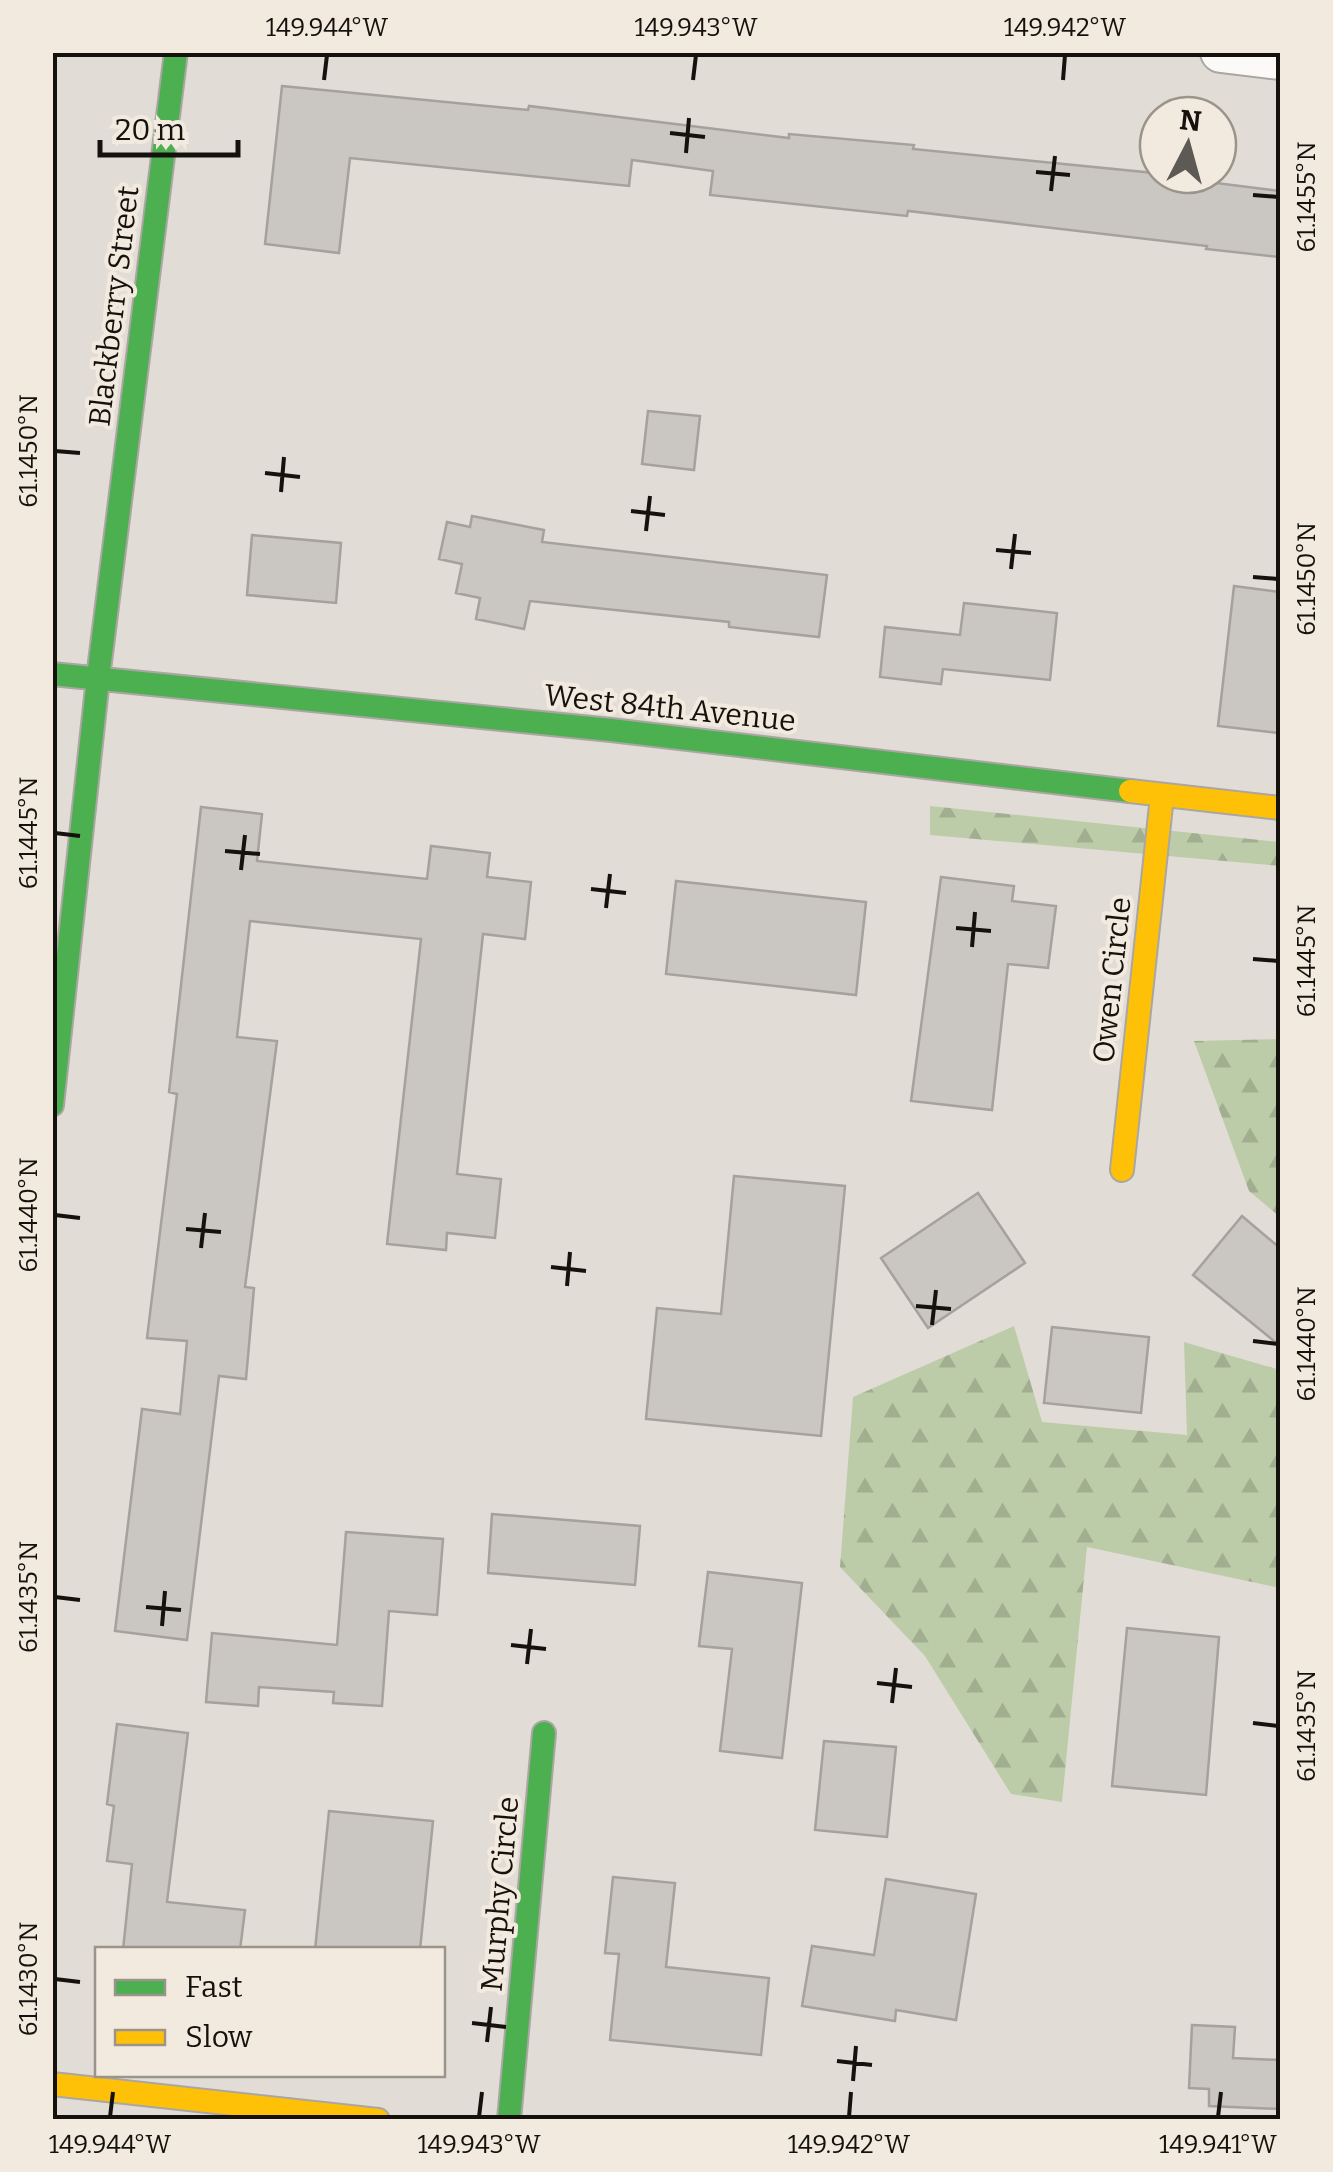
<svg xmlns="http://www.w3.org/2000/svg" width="1333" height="2172" font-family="Bitter,serif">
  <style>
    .forest { fill: url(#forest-firs) }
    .building { fill: #cac6c2; stroke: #a6a19d; stroke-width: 2.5 }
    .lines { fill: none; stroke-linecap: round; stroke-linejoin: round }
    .street-casing { stroke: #aaa6a2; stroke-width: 44 }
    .fast-casing { stroke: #aaa6a2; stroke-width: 26 }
    .slow-casing { stroke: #aaa6a2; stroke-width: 26 }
    .street { stroke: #fbfaf9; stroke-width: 40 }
    .fast { stroke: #4caf50; stroke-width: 22 }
    .slow { stroke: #ffc107; stroke-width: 22 }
    .ticks { fill: none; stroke: #15120e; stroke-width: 4 }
    .labels { text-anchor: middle; stroke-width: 8; stroke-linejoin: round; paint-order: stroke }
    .street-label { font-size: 30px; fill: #15120e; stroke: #f3eadf }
    .neatline { fill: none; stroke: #15120e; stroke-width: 4 }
    .ticks-label { font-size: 25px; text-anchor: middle; fill: #15120e }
  </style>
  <defs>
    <pattern id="forest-firs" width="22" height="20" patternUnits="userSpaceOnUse" patternTransform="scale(2.5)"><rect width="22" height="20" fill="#bccca8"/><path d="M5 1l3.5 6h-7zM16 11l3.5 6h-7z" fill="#a1ae8f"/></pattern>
  </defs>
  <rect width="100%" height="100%" fill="#e2dcd7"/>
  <path class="forest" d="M930,806l350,36v24l-350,-31z
    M1280,1039v178l-31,-26 -55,-150z
    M1014,1326l28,96 145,13 -3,-93 96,28v218l-193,-41 -25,255 -51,-8 -86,-138 -85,-89 13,-170z"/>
  <path class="building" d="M282,86l246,24 1,-4 260,32v-4l125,11 -1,4 271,27v3l96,12v66l-74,-8 1,-3 -299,-35 -1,5 -197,-21 3,-24 -81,-11 -3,26 -279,-28 -11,95 -74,-9z
    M648,411l52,5 -6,54 -52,-6z
    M472,516l72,14 -2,12 285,33 -8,62 -90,-10v-5l-199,-21 -6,28 -48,-10 4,-21 -24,-5 6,-29 -23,-5 8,-37 23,5z
    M252,535l89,8 -5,60 -89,-8z
    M1234,586l46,6 -2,141 -60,-7z
    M964,603l93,10 -7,67 -107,-11 -2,15 -61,-7 5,-50 75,8z
    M201,807l61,7 -5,47 170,18 4,-33 59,7 -3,24 44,5 -6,57 -42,-5 -26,240 44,5 -6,59 -48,-5 -1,17 -59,-6 34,-305 -171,-18 -13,116 40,4 -32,246 9,1 -8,91 -27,-3 -32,264 -72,-9 27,-222 38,5 7,-73 -40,-3 30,-244 -8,-2z
    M941,877l73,9 -2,15 44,5 -8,62 -40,-4 -16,146 -81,-9z
    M676,881l190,21 -10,93 -190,-21z
    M734,1176l111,10 -24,250 -175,-17 11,-111 64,6z
    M978,1193l47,70 -97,65 -47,-70z
    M1242,1216l38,32v98l-87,-71z
    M1052,1327l97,10 -8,76 -97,-10z
    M492,1514l148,12 -5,59 -147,-12z
    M346,1532l97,7 -6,76 -48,-4 -7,95 -49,-3 1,-11 -75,-5 -1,19 -52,-4 6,-69 125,12z
    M708,1572l94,11 -20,175 -62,-7 12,-102 -33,-3z
    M1127,1628l92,9 -13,158 -94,-9z
    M117,1724l71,9 -21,169 78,8 -5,40h-117l9,-86 -25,-3 7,-55 -7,-2z
    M824,1741l72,6 -9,90 -72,-7z
    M329,1811l104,10 -13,129h-105z
    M613,1877l62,6 -9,84 103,11 -8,77 -151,-15 9,-86 -14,-1z
    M886,1879l90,15 -20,126 -60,-10 -1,11 -93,-15 10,-60 62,9z
    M1192,2025l43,2 -2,31 47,2v49l-71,-3v-17l-20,-1z"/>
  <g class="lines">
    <g class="street-casing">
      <path id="street" d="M1221,52l59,7"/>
    </g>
    <g class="fast-casing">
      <path id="fast" d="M52,674l559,56 519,61
        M52,1105l46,-427 78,-626
        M509,2120l35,-387"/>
    </g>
    <g class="slow-casing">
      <path id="slow" d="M1130,791l150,17
        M1122,1170l40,-374
        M52,2084l326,36"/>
    </g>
    <use href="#street" class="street"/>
    <use href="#fast" class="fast"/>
    <use href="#slow" class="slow"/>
  </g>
  <path class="ticks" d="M324,80l3,-25M693,80l3,-25M1063,80l2,-25M670,133l35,4M686,153l3,-35M1036,172l34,3M1051,191l4,-35M1253,195l25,2M55,451l25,2M265,473l35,4M281,492l3,-35M631,511l34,4M646,531l4,-35M996,550l35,3M1011,569l4,-35M1253,577l25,2M55,833l25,3M225,851l35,3M241,870l4,-35M591,889l35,4M606,908l4,-34M956,928l35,3M972,947l3,-35M1253,959l25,2M55,1215l25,3M186,1229l35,3M201,1248l4,-35M551,1267l35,4M567,1286l3,-34M916,1306l35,3M932,1325l4,-35M1253,1341l25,3M55,1597l25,3M146,1607l35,3M162,1626l3,-35M511,1645l35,4M527,1664l4,-35M877,1683l35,4M892,1703l4,-35M1253,1723l25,3M55,1979l25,3M472,2023l34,4M487,2042l4,-35M837,2061l35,4M853,2081l3,-35M110,2117l3,-25M479,2117l3,-25M849,2117l2,-25M1218,2117l3,-25"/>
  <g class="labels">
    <g class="street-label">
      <text transform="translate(114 306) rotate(-83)" y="10">Blackberry Street</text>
      <text transform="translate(670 708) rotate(6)" y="10">West 84th Avenue</text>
      <text transform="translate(1112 980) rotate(-84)" y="10">Owen Circle</text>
      <text transform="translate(500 1894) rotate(-85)" y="10">Murphy Circle</text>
    </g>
  </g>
  <rect width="1333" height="2172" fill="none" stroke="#f3eadf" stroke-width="110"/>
  <rect x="95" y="1947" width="350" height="130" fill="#f3eadf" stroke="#9a948b" stroke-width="2.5"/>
  <rect x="115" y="1980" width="50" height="15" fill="#4caf50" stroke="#9a948b" stroke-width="2.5"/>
  <text x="185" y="1997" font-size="30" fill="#15120e">Fast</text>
  <rect x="115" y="2030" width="50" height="15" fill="#ffc107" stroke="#9a948b" stroke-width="2.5"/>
  <text x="185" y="2047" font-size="30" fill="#15120e">Slow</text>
  <g transform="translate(1188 145) rotate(6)"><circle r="48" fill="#f3eadf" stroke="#9a948b" stroke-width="2.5"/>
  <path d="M0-8L18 38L0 25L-18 38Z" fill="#5d5954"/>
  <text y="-15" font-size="28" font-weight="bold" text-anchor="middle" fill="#15120e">N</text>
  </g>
  <path d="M100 140v15h138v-15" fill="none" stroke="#15120e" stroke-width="5"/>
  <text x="115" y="140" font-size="30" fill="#15120e" stroke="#f3eadf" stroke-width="8" paint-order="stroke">20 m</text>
  <rect x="55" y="55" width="1223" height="2062" class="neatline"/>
  <g class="ticks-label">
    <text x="327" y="36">149.944°W</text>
    <text x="696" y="36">149.943°W</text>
    <text x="1065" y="36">149.942°W</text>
    <text transform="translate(1306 197) rotate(-90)" y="9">61.1455°N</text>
    <text transform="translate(28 451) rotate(-90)" y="9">61.1450°N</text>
    <text transform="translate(1306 579) rotate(-90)" y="9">61.1450°N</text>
    <text transform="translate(28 833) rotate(-90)" y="9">61.1445°N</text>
    <text transform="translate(1306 961) rotate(-90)" y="9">61.1445°N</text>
    <text transform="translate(28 1215) rotate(-90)" y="9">61.1440°N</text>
    <text transform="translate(1306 1344) rotate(-90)" y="9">61.1440°N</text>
    <text transform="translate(28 1597) rotate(-90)" y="9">61.1435°N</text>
    <text transform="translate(1306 1726) rotate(-90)" y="9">61.1435°N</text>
    <text transform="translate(28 1979) rotate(-90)" y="9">61.1430°N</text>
    <text x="110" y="2153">149.944°W</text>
    <text x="479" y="2153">149.943°W</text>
    <text x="849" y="2153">149.942°W</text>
    <text x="1218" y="2153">149.941°W</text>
  </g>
</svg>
